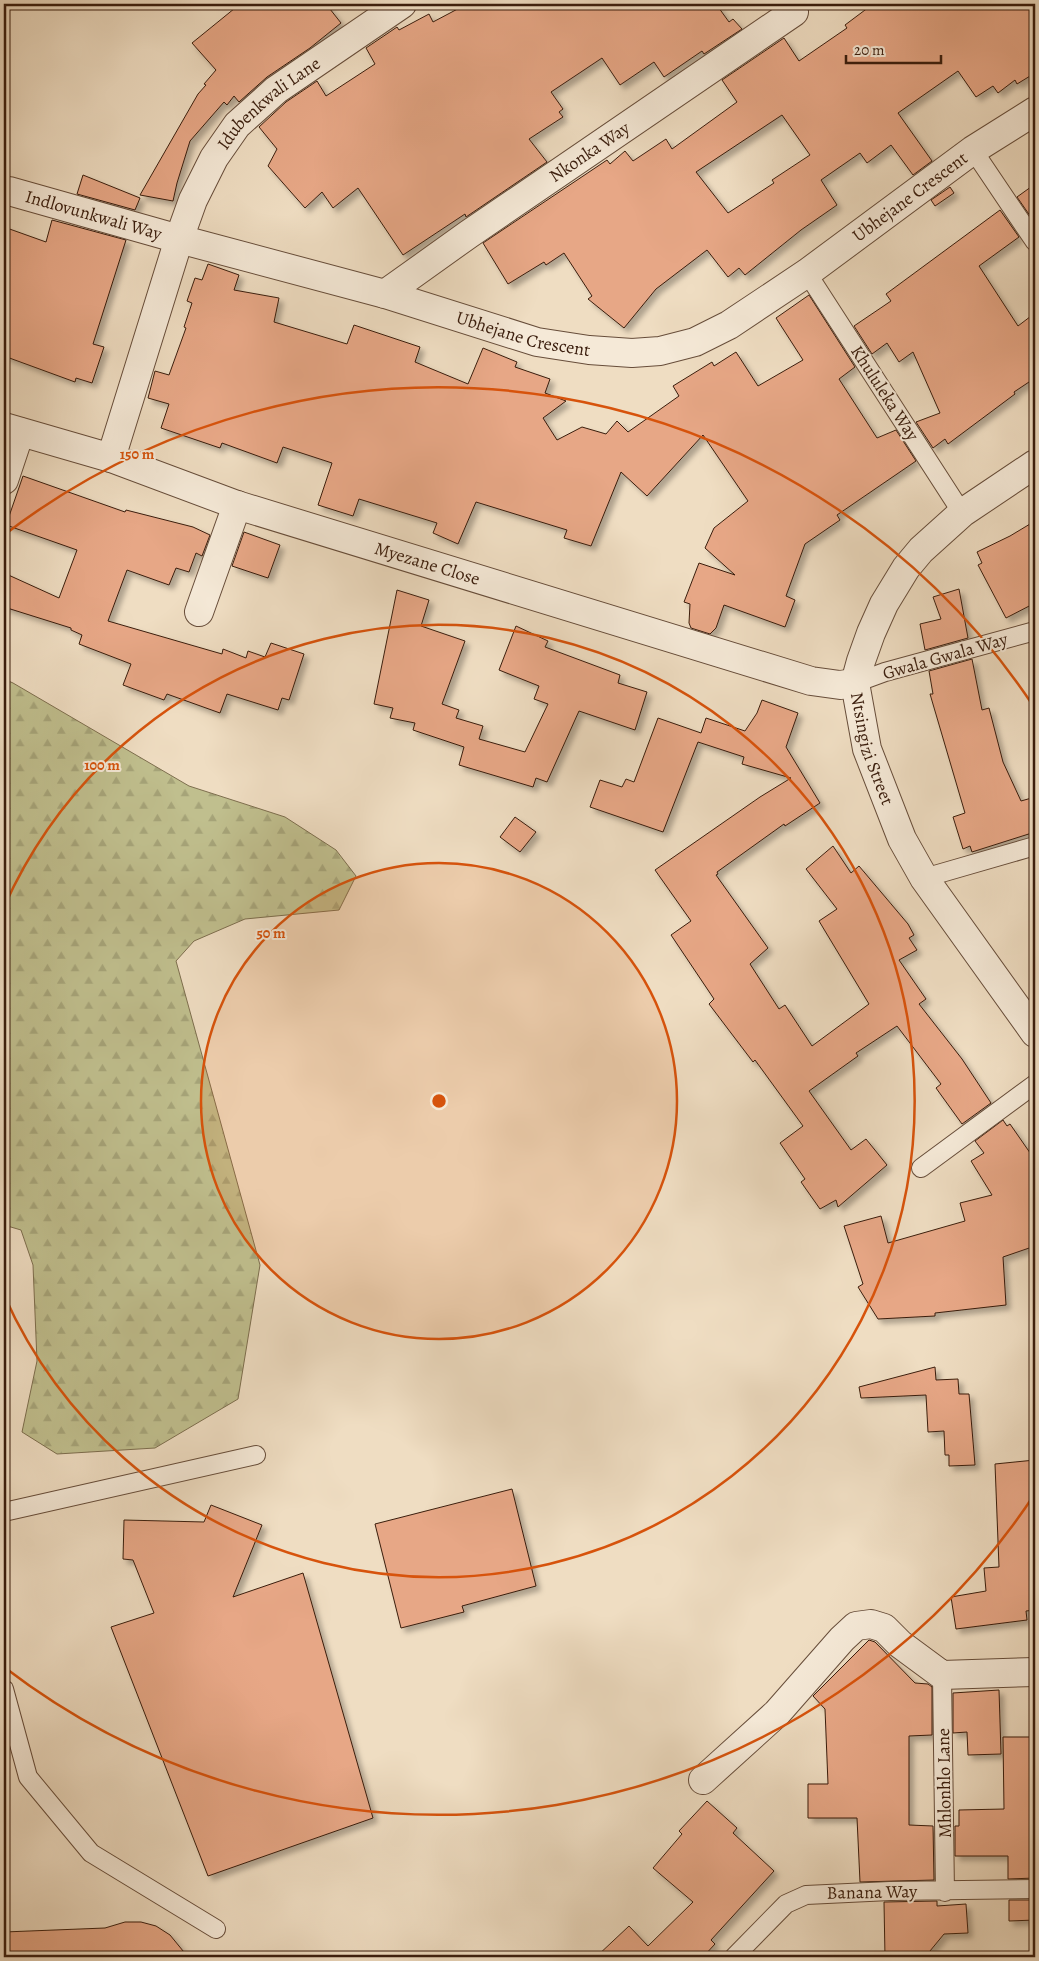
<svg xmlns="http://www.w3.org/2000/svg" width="1039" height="1961" font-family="Alegreya,serif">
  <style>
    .forest { fill: url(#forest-firs); stroke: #7d6e4e }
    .building { fill: #e7a786; stroke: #3a1d0d; fill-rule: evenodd; filter: url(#shadow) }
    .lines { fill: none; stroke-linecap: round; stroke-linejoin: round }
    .service-casing { stroke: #674d3a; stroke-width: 20 }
    .minor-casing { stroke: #674d3a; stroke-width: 30 }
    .service { stroke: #f5e9d7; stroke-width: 18 }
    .minor { stroke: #f5e9d7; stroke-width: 28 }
    .ring { fill: none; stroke: #d7530c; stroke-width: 2.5 }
    .labels { text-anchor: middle; stroke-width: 4; stroke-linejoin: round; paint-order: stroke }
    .street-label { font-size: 18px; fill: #3a1d0d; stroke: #f5e9d7 }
    .centre { fill: #d7530c; stroke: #f5e9d7; stroke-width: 2.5 }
    .ring-label { font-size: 15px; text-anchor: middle; font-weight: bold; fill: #d7530c; stroke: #f5e9d7; stroke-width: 4; stroke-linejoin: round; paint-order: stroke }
  </style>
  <defs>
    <pattern id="forest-firs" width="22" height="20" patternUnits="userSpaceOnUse" patternTransform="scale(1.25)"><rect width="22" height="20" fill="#c0bf8e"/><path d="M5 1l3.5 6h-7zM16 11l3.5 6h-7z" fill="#a6a479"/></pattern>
    <filter id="shadow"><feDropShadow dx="4.5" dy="4.5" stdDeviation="2.5" flood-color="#0004"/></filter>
  </defs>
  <rect width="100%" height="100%" fill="#efddc2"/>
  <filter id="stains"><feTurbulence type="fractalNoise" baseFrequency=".004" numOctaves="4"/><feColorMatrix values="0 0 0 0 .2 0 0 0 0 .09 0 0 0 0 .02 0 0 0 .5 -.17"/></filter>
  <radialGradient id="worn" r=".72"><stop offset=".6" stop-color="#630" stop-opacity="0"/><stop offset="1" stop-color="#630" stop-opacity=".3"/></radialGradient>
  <path class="forest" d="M4,679l9,4 176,103 96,31 51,33 20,26 -17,34 -94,9 -51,22 -18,20 84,304 -22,134 -83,49 -98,6 -35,-22 15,-71 -4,-96 -12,-35 -17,-5z"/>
  <path class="building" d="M240,4h86l15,19 -31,25 -43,29 -28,25 -5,-6 -7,9 -3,-3 -34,39 -13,42 -4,18 -33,-6 58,-101 8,-9 -2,-1 12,-14 -24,-27z
    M467,4h249l13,18 4,-3 9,10 -38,25 -2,-3 -38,26 -10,-15 -34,23 -18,-27 -51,34 12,17 -4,3 4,5 -34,22 18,23 -81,55 -1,-3 -62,41 -45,-67 -25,20 -11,-16 -17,16 -37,-42 9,-17 -18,-22 27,-25 31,-21 9,15 49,-32 -9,-16 31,-21 2,3 30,-16 4,8z
    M873,4h162v69l-18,11 -2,-4 -17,13 -5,-7 -17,11 -18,-26 -60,42 34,48 -19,14 -22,-30 -24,18 -7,-10 -39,27 16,25 -36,25 -56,45 -6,-7 -11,9 -21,-27 -51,39 -32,39 -36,-29 4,-3 -28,-43 -18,12 -2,-3 -36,22 -25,-41 124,-83 3,4 15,-13 8,10 33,-22 6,10 65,-47 -15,-22 62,-42 15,23 48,-33 -2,-3zM782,115l28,40 -38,25 2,3 -46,30 -32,-41z
    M83,175l57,23 -5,12 -58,-16z
    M1035,184v39l-18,-26z
    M950,187l4,6 -19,13 -4,-6z
    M1000,210l19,27 -40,29 39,60 17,-13v65l-21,14 1,2 -67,50 -3,-5 -12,9 -17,-26 24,-9 -27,-61 -14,10 -12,-19 -15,11 -18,-28 37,-25 -5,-7z
    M52,220l74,20 -33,104 11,3 -12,36 -16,-5 -1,4 -71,-26v-129l42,15z
    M208,264l31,11 -5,15 45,8 -5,24 73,22 7,-19 66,22 -5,15 53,22 15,-36 34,14 -2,5 35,12 -5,14 21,8 -23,17 14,22 25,-13 24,7 11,-13 11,11 51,-36 -6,-10 39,-24 2,4 22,-14 22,34 45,-26 -27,-42 33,-23 46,72 -16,12 38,59 19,-8 20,31 -79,54 3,5 -35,24 -19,52 9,4 -10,27 -61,-22 -8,23 -6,6 -19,-6 -2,-5 1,-19 -6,-2 15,-39 36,12 -30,-27 9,-20 34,-27 -45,-66 -56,61 -26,-24 -30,74 -27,-8 3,-8 -91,-28 -18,42 -25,-11 4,-10 -78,-24 -6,17 -35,-11 14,-42 -49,-16 -6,16 -55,-20 -2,5 -59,-20 8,-24 -21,-6 7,-27 14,4 17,-47 -2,-1 8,-24 -5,-2 8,-23 7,2z
    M23,476l102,36 1,-2 67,17 17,8 -8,21 -6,-3 -7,19 -13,-4 -7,17 -42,-15 -19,51 114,33 1,-5 23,9 2,-7 17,6 6,-14 33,11 -15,46 -7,-2 -4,12 -51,-16 -7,19 -53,-19 -3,6 -41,-15 8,-21 -52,-20 3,-9 -11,-5v-2l-67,-21v-34l55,25 18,-48 -71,-25z
    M1035,521v82l-29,15 -28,-53 4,-2 -5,-11 33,-16z
    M244,532l36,13 -12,33 -36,-12z
    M959,589l9,49 -43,12 -5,-26 21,-5 -8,-22z
    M397,590l32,10 -8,26 44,15 -23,63 17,6 -3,8 27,8 -4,13 46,13 23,-48 -14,-5 5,-13 -40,-16 17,-44 32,15 -3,6 75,28 -2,8 29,9 -12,38 -56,-19 -32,71 -11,-4 -3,9 -74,-22 5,-18 -51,-17 2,-7 -25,-5 3,-10 -19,-4z
    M972,659l10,51 7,-2 14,54 18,39 14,-4v35l-63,20 -2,-6 -7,3 -10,-32 12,-4 -35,-119h3l-4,-23z
    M762,700l36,13 -12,34 34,56 -35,23 -1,-2 -67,48 1,2 -2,1 52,73 -18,16 29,45 6,-4 27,41 57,-42 -50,-83 18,-12 -31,-40 27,-23 18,27 8,-7 49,58 6,11 -5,3 8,12 -18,10 27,39 -7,5 43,55 29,44 -29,21 -26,-36 5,-4 -44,-58 -41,27 2,3 -49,35 42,59 15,-11 21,26 -49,42 -2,-7 -16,9 -19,-27 4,-3 -25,-36 23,-17 -48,-66 -2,2 -44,-58 5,-5 -43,-64 20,-14 -36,-51 105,-73 31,-19 -49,-14 2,-7 -46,-15 -35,90 -73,-25 10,-27 22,7 4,-8 8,3 24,-64 43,15 5,-15 39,13 12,-18z
    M515,817l21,15 -16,20 -20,-15z
    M1003,1120l4,6 3,-2 25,36v86l-32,11 3,48 -71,8v3l-57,3 -20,-32 5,-3 -19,-58 37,-10 7,27 77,-22 -5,-18 32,-8 -21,-34 13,-8 -9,-12z
    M935,1367l1,13 22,-1 1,15h10l6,71 -26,1v-11h-4l-1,-24 -16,1 -2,-37 -65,3 -2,-11z
    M1035,1460v150l-9,1 1,9 -71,9 -5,-32 35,-6 -2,-23 15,-1 -4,-103z
    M512,1489l24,97 -74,20 2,6 -63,16 -26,-104z
    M211,1505l51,20 -29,72 70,-24 70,245 -165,58 -97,-249 43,-14 -21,-53 -10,-1 1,-39 80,2z
    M869,1640l6,2 40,41 13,1 4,3v48l-23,1v89l24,1 1,54 -74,2 -3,-64h-49v-34h20l-3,-75 -12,-13z
    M999,1690l2,64 -33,1 -1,-23 -14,1v-40z
    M1003,1737h32v141l-27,1v-23h-53v-30h4v-16l45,-1z
    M707,1801l30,27 -4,5 41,38 -63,69 4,4 -12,13h-107l33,-31 19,20 45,-44 -40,-34 29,-34 -3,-3z
    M1009,1900h26v20l-26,1z
    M937,1901v5l29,-2 2,29 -24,1 -19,23h-40l-1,-55z
    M125,1922h16l15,4 14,9 18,22h-184v-25l101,-4z"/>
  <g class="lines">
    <g class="service-casing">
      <path id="service" d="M973,150l62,92
        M807,273l155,240
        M855,683l30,-11 150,-41
        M924,878l111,-32
        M921,1168l114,-84
        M4,1512l252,-57
        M942,1675l3,217
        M4,1689l24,88 63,76 125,76
        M734,1957l52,-53 20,-9 84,-4 145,-2"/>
    </g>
    <g class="minor-casing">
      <g id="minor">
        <path id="s1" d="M9,191l170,48 206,55 152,48 52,8 43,3 28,-2 35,-9 34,-17 78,-52 166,-123 62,-39"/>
        <path id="s2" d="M385,294l84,-60 325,-222 -5,-8"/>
        <path id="s3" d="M4,427l107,31 126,47 574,176 29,4 15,-2"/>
        <path id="s4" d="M111,458l68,-219 14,-39 21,-42 23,-33 39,-35 126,-86"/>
        <path id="s5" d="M1035,464l-73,49 -41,37 -15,18 -22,36 -13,29 -10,28 -6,22 12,66 35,90 22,39 111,155"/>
        <path d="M4,480l16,-48"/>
        <path d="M199,612l38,-107"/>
        <path d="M703,1780l74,-67 65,-74 14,-13 15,-2 13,4 16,16 42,31 93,-3"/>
      </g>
    </g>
    <use href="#service" class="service"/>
    <use href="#minor" class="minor"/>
  </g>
  <circle cx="439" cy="1101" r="238" fill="#d7530c" fill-opacity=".12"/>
  <g class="ring">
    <circle cx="439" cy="1101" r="238"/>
    <path d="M4 907A476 476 0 1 1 4 1295"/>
    <path d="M1034 1495A714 714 0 0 1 4 1667M4 535A714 714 0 0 1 1034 707"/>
  </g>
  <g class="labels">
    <g class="street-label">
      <text dy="6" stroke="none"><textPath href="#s4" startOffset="396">Idubenkwali Lane</textPath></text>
      <text dy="6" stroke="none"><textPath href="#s2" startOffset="249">Nkonka Way</textPath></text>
      <text dy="6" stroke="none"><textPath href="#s1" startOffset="969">Ubhejane Crescent</textPath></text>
      <text dy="6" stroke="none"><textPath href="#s1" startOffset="88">Indlovunkwali Way</textPath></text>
      <text dy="6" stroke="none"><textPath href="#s1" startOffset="534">Ubhejane Crescent</textPath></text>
      <text transform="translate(885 393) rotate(57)" y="6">Khululeka Way</text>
      <text dy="6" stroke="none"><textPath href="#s3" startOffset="445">Myezane Close</textPath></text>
      <text transform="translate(945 656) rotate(-16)" y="6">Gwala Gwala Way</text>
      <text dy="6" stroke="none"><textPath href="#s5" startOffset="361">Ntsingizi Street</textPath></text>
      <text transform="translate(944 1783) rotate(-91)" y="6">Mhlonhlo Lane</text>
      <text transform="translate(872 1892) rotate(-1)" y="6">Banana Way</text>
    </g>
  </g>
  <circle cx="439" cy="1101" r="8" class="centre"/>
  <g class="ring-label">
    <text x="137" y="459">150 m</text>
    <text x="102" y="770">100 m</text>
    <text x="271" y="938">50 m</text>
  </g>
  <rect width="1039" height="1961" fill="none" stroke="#efddc2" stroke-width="20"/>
  <rect x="5" y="5" width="1029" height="1951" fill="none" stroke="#3a1d0d" stroke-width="2.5"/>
  <rect x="10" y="10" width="1019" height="1941" fill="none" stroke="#3a1d0d"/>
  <path d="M846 55v8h95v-8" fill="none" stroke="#3a1d0d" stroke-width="2.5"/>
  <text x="854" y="55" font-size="15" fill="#3a1d0d" stroke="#f5e9d7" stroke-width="4" paint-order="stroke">20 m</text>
  <rect width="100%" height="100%" filter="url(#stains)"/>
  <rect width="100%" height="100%" fill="url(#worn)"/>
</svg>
